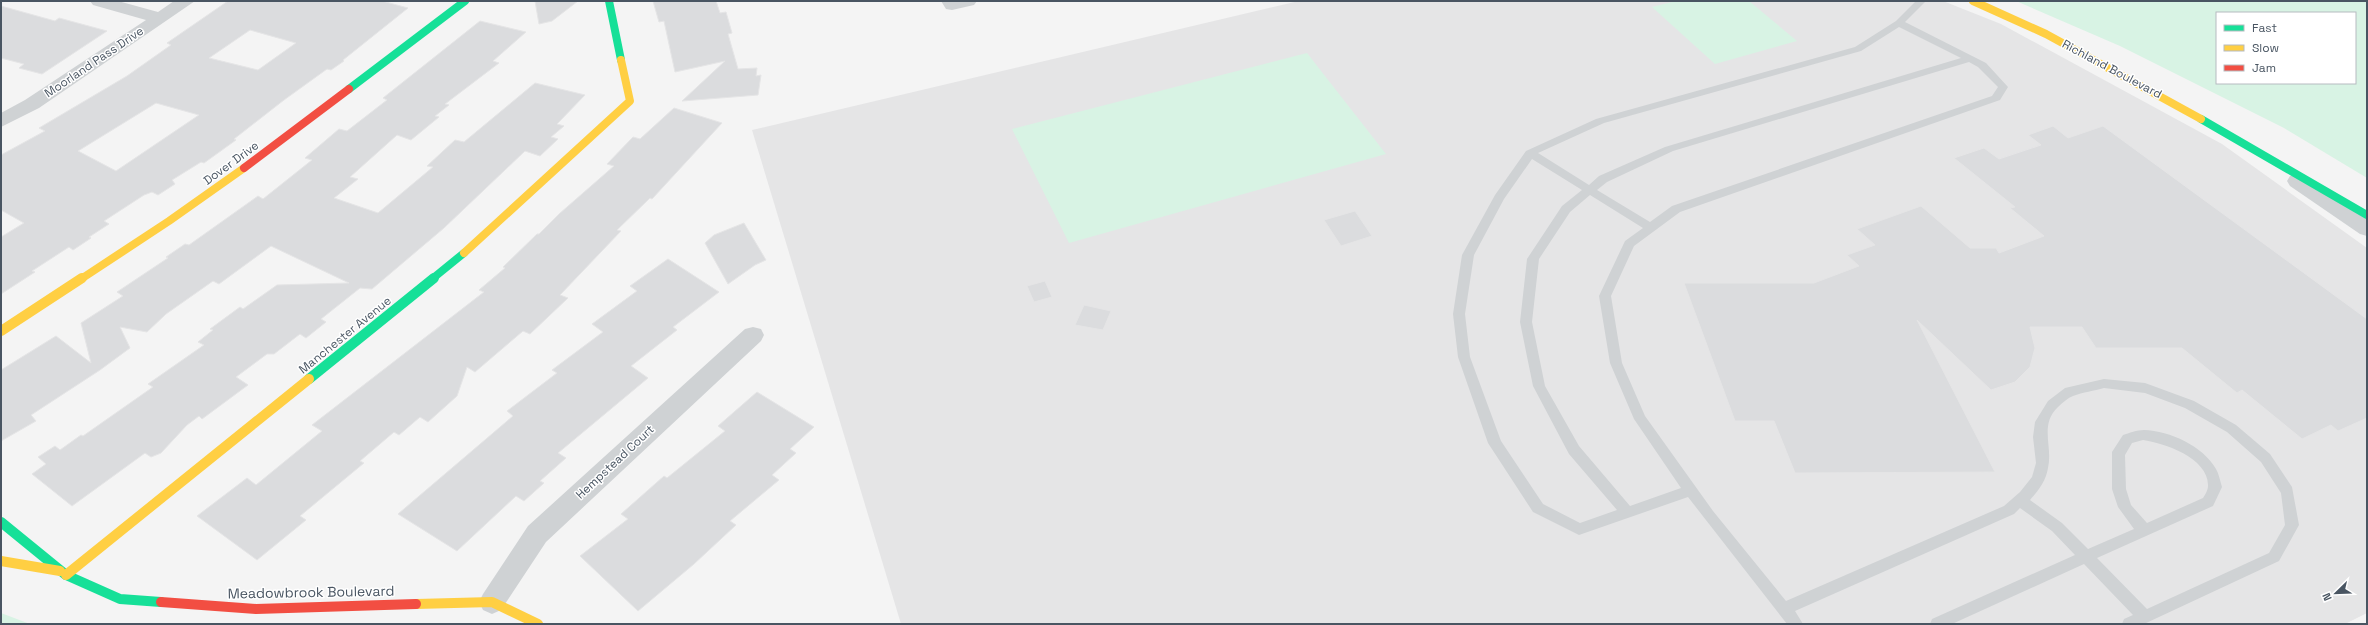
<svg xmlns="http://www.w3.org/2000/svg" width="2368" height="625" font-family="'Space Grotesk',sans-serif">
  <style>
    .education { fill: #e5e5e6 }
    .green { fill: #d8f3e4; fill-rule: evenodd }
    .building { fill: #dbdcde; stroke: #e5e5e6; fill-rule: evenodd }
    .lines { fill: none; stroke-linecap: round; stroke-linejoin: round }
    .lane { fill: #cfd2d4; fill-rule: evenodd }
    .street { fill: #cfd2d4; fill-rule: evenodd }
    .fast-far1 { stroke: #16e098; stroke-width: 8 }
    .fast { stroke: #16e098; stroke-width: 10 }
    .slow-far1 { stroke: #ffcf43; stroke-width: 8 }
    .slow { stroke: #ffcf43; stroke-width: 10 }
    .jam-far1 { stroke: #f24e42; stroke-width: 8 }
    .jam { stroke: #f24e42; stroke-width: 10 }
    .labels { text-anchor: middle; stroke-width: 3; stroke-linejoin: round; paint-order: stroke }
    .street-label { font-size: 12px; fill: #495562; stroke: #fff }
    .near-street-label { font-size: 14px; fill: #495562; stroke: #fff }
  </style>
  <rect width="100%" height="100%" fill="#f4f4f4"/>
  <path class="education" d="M1299,1h644l58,23 221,120 145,104v365l-22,11h-1444l-149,-494z"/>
  <path class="green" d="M1676,1h73l48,40 -82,23 -63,-57z
    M2016,1h351v177l-83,-50 -164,-82zM2217,13h138v70h-138z
    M1307,53l79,101 -317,89 -57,-114z
    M1,613l29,11h-29z"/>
  <path class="building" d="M228,1h154l26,7 -65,52 1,1 -13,9 -4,-1 -43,31 -50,39 2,1 -32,23 -3,-1 -29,18 3,4 -17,11 -6,-3 -8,3 -40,26 5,3 -20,13 2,1 -18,12 -4,-3 -37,24 3,1 -34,22v-57l23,-14 -23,-13v-55l44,-24 -6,-3 88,-52 44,-31 -4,-2zM250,30l46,13 -38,27 -49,-12zM156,103l43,12 -83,56 -38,-20z
    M535,1h43l-26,20 -13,3z
    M653,1h63l4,12 6,-1 6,21 -4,1 10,35 19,-1 -1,8 5,-1 -3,20 -76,6 43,-40 -50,11 -11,-51 -5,1z
    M1,6l54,15 4,-3 48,13 -65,43 -23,-6 5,-4 -23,-6z
    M480,21l46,11 -33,29 6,2 -54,41 4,1 -14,11 4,1 -28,23 -14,-5 -47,42 8,2 -24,19 44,15 55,-46 -6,-1 28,-26 9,2 71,-59 50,12 -28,29 7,2 -13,11 7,2 -18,17 -15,-5 -81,77 -72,61 -12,-1 -39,31 5,3 -20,16 -6,-4 -26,20h-7l-31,23 12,8 -46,34 -3,-3 -12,9 -26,28 -10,4 -6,-4 -73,53 -40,-32 14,-10 -8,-7 17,-11 5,4 21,-15 2,1 70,-49 -5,-3 56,-39 -6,-3 15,-12 -3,-1 30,-22 3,2 34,-24 72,-2 -78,-37 -52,38 -6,-3 -47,33 -19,18 -27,-5 10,21 -30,22 -69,45 5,6 -35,20v-71l55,-34 35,27 -10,-40 42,-27 -6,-4 51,-34 -2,-1 19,-13 4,1 69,-49 5,3 49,-39 -7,-2 34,-29 8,2 40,-31 -4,-2z
    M674,108l48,15 -70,76 -2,-1 -33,32 4,1 -61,64 8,3 -38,36 -7,-3 -48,41 -8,-5 -10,29 -29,26 -8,-5 -21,18 -5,-3 -34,29 4,2 -64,53 6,4 -49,40 -60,-44 50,-38 9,7 66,-54 -10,-6 172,-133 -5,-2 26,-22 -2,-1 34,-33h2l20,-20 55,-48 -7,-2 26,-27 7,2z
    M2053,126l15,12 35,-12 264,193v99l-29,13 -7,-6 -29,14 -60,-49 -5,3 -55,-45h-86l-14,-21h-52l5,21 -5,19 -15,15 -24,8 -74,-70 78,152 -200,1 -21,-52h-39l-51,-138h130l45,-17 -12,-11 28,-10 -18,-16 64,-23 49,42h26l3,5 45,-17 -34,-28 5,-1 -61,-49 30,-10 15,11 42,-14 -13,-10z
    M1355,211l17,25 -31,10 -17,-26z
    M744,223l22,37 -11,5 -27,19 -23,-41 9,-8z
    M668,259l51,33 -46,35 4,3 -46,36 17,12 -90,75 8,5 -26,23 4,2 -20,18 -8,-5 -59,55 -59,-37 115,-98 -6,-5 50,-38 -5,-3 51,-38 -11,-8 45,-33 -7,-5z
    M1045,281l7,16 -18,5 -7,-16z
    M1084,305l27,6 -8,19 -28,-5z
    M757,392l57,35 -24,22 6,4 -24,22 7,5 -49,41 6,4 -42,39 -56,47 -58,-55 48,-37 -7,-5 43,-38 3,2 58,-47 -7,-5z"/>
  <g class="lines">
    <path class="lane" d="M1916,1h10l-21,21 81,41 22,24 -8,13 -320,112 -46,34 -23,50 11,67 23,53 68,95 73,90 218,-95 16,-14 12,-15 4,-14 -3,-26 2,-15 13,-21 17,-13 39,-9 41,4 49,18 42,24 34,29 22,33 7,38 -20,36 -135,63h-22l2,-5 9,-4 -49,-51 -132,60h-22l2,-5 143,-64 -23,-24 -32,-23 -6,6 -219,97 8,13h-16l-99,-127 -109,38 -46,-23 -45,-69 -30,-86 -5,-43 9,-59 33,-60 31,-44 70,-32 259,-72 41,-26zM1899,27l62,31 -296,89 -66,29 -10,9 -51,-32 66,-30 257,-72zM1969,62l9,5 20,20 -6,9 -320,110 -22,16 -53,-32 10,-8 66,-31zM1532,159l50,31 -20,16 -35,53 -7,63 13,64 36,68 48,56 -37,13 -37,-19 -42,-63 -31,-84 -5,-43 9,-59 30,-56zM1590,195l53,33 -18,13 -26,55 11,67 24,56 47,69 -51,18 -51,-60 -34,-60 -13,-64 7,-63 31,-47zM2104,388l41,5 40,15 42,24 34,30 20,31 4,32 -16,28 -122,56 -50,-51 116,-52 9,-19c-2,-6 -3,-13 -6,-18 -13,-23 -46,-38 -72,-39 -7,0 -15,3 -21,5l-11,17v37l6,18 16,22 -46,20 -26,-26 -32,-23c8,-9 16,-19 18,-32 5,-22 -9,-43 10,-61 5,-5 10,-9 15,-11 10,-4 21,-5 31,-8zM2143,440c21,3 66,18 65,46 0,4 -3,9 -5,12l-56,25 -16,-18 -5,-16 -1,-34 7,-12z"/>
    <path class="street" d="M90,1h28l40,11 16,-11h21l-156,107 -38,19v-14l24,-13 121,-80 -53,-15z
      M941,1h36l-3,4 -22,5 -6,-1z
      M2297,174l7,2 63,43v17l-7,-2 -70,-48 -3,-5 3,-5z
      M753,327l8,2 3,6 -3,6 -215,201 -45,68 -9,4 -9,-4 -4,-8 4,-8 45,-68 217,-197z"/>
    <path class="fast-far1" d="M609,1l12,59
      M349,89l116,-88
      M2201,119l166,96
      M432,279l32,-26"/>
    <path class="fast" d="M309,379l125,-101
      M1,522l65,53 54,24 41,3"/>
    <path class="slow-far1" d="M1973,1l73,33 155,85
      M464,253l166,-152 -9,-41
      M81,279l88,-58 75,-53"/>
    <path class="slow" d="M1,331l81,-53
      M1,561l59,10
      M66,575l243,-196
      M416,604l76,-2 46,22"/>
    <path class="jam-far1" d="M244,168l105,-79"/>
    <path class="jam" d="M161,602l95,7 160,-5"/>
  </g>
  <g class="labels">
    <g class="street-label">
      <text transform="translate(94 62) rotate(-34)" y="4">Moorland Pass Drive</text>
      <text transform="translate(2112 69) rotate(28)" y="4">Richland Boulevard</text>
      <text transform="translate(231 163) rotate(-36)" y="4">Dover Drive</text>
      <text transform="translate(345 335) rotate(-39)" y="4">Manchester Avenue</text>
      <text transform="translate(615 462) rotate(-43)" y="4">Hempstead Court</text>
    </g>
    <g class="near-street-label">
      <text transform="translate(311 592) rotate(-1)" y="5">Meadowbrook Boulevard</text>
    </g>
  </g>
  <rect width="2368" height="625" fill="none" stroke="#495562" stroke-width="4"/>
  <rect x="2216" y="12" width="140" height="72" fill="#ffffff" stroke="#b6bbc0"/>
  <rect x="2224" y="25" width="20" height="6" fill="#16e098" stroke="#b6bbc0"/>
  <text x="2252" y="32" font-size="12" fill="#495562">Fast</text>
  <rect x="2224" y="45" width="20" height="6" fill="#ffcf43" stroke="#b6bbc0"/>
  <text x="2252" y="52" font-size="12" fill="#495562">Slow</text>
  <rect x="2224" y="65" width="20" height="6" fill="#f24e42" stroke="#b6bbc0"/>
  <text x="2252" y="72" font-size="12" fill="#495562">Jam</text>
  <g transform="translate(2336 593) rotate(247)" stroke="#ffffff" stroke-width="3" paint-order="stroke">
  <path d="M0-3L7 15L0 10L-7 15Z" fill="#495562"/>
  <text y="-6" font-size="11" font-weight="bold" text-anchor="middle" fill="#495562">N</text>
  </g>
</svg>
